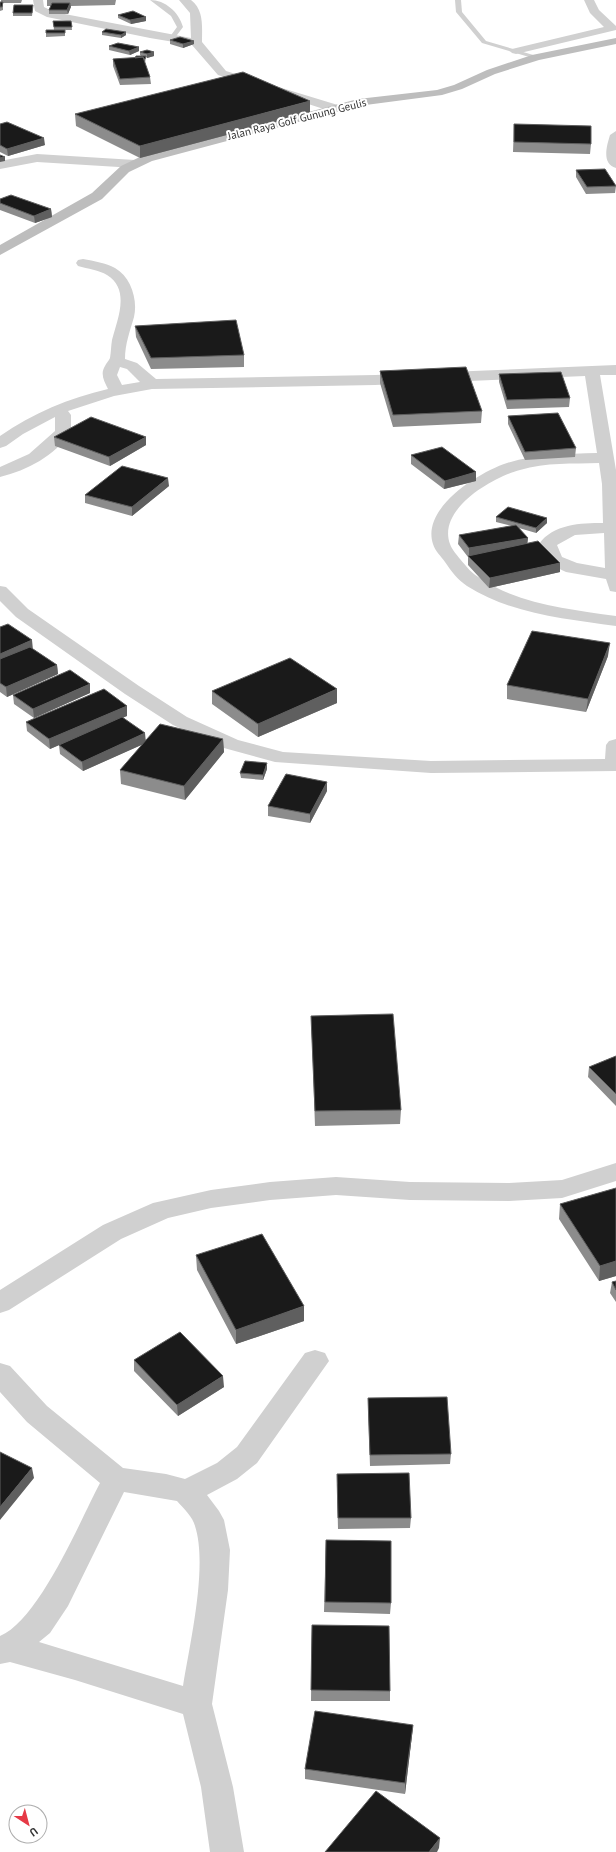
<svg xmlns="http://www.w3.org/2000/svg" width="616" height="1852" font-family="'PT Sans',sans-serif">
  <style>
    .lines { fill: none; stroke-linecap: round; stroke-linejoin: round }
    .service { fill: #d0d0d0; fill-rule: evenodd }
    .minor { fill: #d0d0d0; fill-rule: evenodd }
    .secondary { fill: #bdbdbd; fill-rule: evenodd }
    .wall { fill: #8c8c8c }
    .shaded-wall { fill: #5f5f5f }
    .building { fill: #1a1a1a; stroke: #5f5f5f }
    .labels { text-anchor: middle; stroke-width: 4; stroke-linejoin: round; paint-order: stroke }
    .far-street-label { font-size: 11px; fill: #333; stroke: #fff }
  </style>
  <rect width="100%" height="100%" fill="#fff"/>
  <g class="lines">
    <path class="service" d="M150,0c15,0 29,12 33,27l-9,12 -5,-1 8,-11 -6,-11z
      M455,0h6l1,12 24,29 54,16 -4,2 -54,-16 -26,-31z"/>
    <path class="minor" d="M33,0h10l1,7 10,5 137,26 -1,-25 -11,-13h12c13,10 11,26 11,42l24,29 115,35 2,3 -2,3h-8l-115,-37 -26,-30 -42,-7 -103,-21 -12,-6z
      M584,0h10l5,10 17,16v4l-100,24 -4,-1 -2,-2 2,-2 92,-22 -14,-14z
      M616,131v37c-15,-4 -9,-23 -6,-33z
      M37,154l98,6 6,4 -6,4 -98,-6 -37,7v-8z
      M83,259c11,2 23,4 32,9 16,9 23,32 19,49 -4,14 -9,27 -9,42l12,4 19,16 219,-4 241,-10v10h-16l16,95v122l-6,-1 -4,-12 -40,-7 -17,-8 -10,-20c14,-20 42,-21 64,-21l-1,-39 -3,-21c-26,1 -53,-1 -79,7 -27,7 -83,39 -70,74 2,6 7,11 10,15 6,7 12,15 20,19 40,27 90,31 136,38v10c-50,-7 -105,-12 -149,-40 -9,-6 -16,-15 -22,-24 -4,-6 -10,-11 -12,-18 -12,-36 46,-72 74,-81 29,-9 60,-9 90,-10l-12,-77 -210,9 -223,4 -38,7 -46,15 3,4v17c-17,24 -43,38 -71,45v-10l29,-13 26,-23v-14l-32,17 -17,12 -6,2v-12c33,-23 69,-38 108,-47 -4,-8 -8,-15 -3,-23 1,-3 4,-5 5,-8 1,-6 1,-12 2,-18 5,-20 19,-50 -5,-65 -8,-5 -19,-6 -29,-9l-2,-3 2,-3zM120,367l7,2 13,13 -18,3 -5,-10zM604,533l1,35 -28,-5 -15,-6 -5,-12 18,-10z
      M0,586l6,1 22,22 111,77 48,31 51,23 45,12 148,9 174,-2 1,-14 3,-4 7,-2v32l-185,2 -156,-11 -51,-14 -51,-23 -48,-31 -109,-77 -16,-16z
      M616,1163v18l-54,17 -53,3 -99,-1 -74,-5 -66,5 -59,8 -43,10 -47,21 -112,71 -9,3v-23l103,-65 50,-22 58,-13 59,-8 66,-5 74,5 99,1 53,-3z
      M315,1350l10,3 4,8 -72,102 -20,16 -30,16 12,16 5,9 6,30 -2,40 -16,114 21,83 11,65h-34l-9,-65 -18,-73 -108,-34 -65,-18 -10,2v-28c39,-16 80,-115 100,-153l-73,-61 -27,-30v-29l10,3 37,40 76,62 43,6 19,5 32,-16 20,-16 68,-94zM124,1492l53,9c6,7 16,16 18,25 13,40 -5,117 -12,160l-144,-44 11,-9 18,-27z"/>
    <path class="secondary" d="M616,38v6l-77,16 -44,14 -33,15 -20,6 -84,11 -206,55 -23,11 -27,27 -102,56v-10l92,-52 29,-27 23,-11 214,-56 79,-9 17,-5 33,-15 45,-15z"/>
  </g>
  <path class="wall" d="M1,0h21l-1,3h-18v7l-3,1v-9h1z
    M47,0h69l-1,5 -44,1 -3,8h-19v-4l2,-4h-4z
    M33,8l-1,8h-19v-3z
    M118,15l28,2v4l-15,3 -13,-6z
    M53,21h18l1,9h-7v6l-19,1v-4l8,-3z
    M102,32h24v3l-5,3 -19,-3z
    M170,40l24,4 -11,4 -13,-4z
    M109,46l30,1v4l-9,4 -21,-5z
    M140,52l14,4 -7,2 -1,-1 -1,6 5,14 1,7 -31,1 -7,-19v-7l22,-1 6,-2 -1,-1z
    M310,113l-170,45 -64,-32 -1,-12z
    M0,124l45,21 -37,11 -8,-4z
    M514,124l77,20 -1,10 -77,-2z
    M576,170l40,16 -1,7 -29,1 -10,-17z
    M0,195v4l51,10 1,8 -17,6 -35,-13z
    M135,326l109,29v12l-93,2 -15,-32z
    M380,371l102,40 -1,12 -88,4 -13,-44z
    M499,374l71,24 -1,9 -62,2 -8,-27z
    M508,416l68,32 -1,9 -50,3 -17,-36z
    M54,437l92,8 -36,21 -55,-20z
    M411,455l65,17v9l-32,8 -33,-25z
    M169,486l-37,30 -47,-13v-8z
    M496,517l51,6 -11,10 -17,-5 9,10 -1,5 33,29 -71,16 -21,-23v-8l-10,-13 1,-9 53,-9 -16,-4z
    M0,627l57,38 1,9 -51,23 -7,-5z
    M608,656l-22,56 -79,-13v-14z
    M212,691l125,12 -79,34 -46,-33z
    M90,693l-56,25 -20,-14 -1,-9z
    M127,706v10l-4,1 23,23 77,-1 1,13 -39,48 -64,-16 -1,-14 23,-26 -60,27 -23,-17 -1,-9 -9,4 -23,-18 -1,-9z
    M267,769l-4,11 -22,-2 -1,-5z
    M327,791l-17,32 -42,-7v-10z
    M311,1016l90,94 -1,14 -85,2z
    M616,1056v50l-28,-29 1,-10z
    M616,1188v88l-17,5 -40,-62 1,-15z
    M196,1255l108,66 -68,23 -39,-74z
    M616,1281v21l-6,-9 2,-11z
    M134,1360l90,27 -46,29 -44,-45z
    M368,1398l83,56 -1,10 -80,2 -2,-58z
    M337,1484l74,34 -1,10 -72,1z
    M326,1540l65,63 -1,11 -66,-2z
    M312,1625l78,66v10h-79z
    M413,1725l-1,10 -7,59 -100,-15v-10z"/>
  <path class="shaded-wall" d="M70,3l1,4 -3,7 -1,-4z
    M146,17v4l-15,3 -1,-4z
    M126,32v3l-5,3v-3z
    M194,41v3l-11,4v-4z
    M139,47v4l-9,4 -1,-4z
    M154,52v4l-7,2v-4z
    M310,101v12l-170,45v-12z
    M44,138l1,7 -37,11 -1,-7z
    M5,157v4l-5,1v-4z
    M51,209l1,8 -17,6 -1,-7z
    M146,437v8l-36,21 -1,-9z
    M476,472v9l-32,8 1,-8z
    M168,478l1,8 -37,30v-9z
    M547,518v5l-11,10v-5z
    M528,538l-1,9 -58,10v-9z
    M560,563v9l-71,16 1,-10z
    M32,640l1,10 -33,13v-9z
    M610,643l-2,13 -22,56 2,-13z
    M57,665l1,9 -51,23 -1,-10z
    M90,684v9l-56,25 -1,-9z
    M337,689v14l-79,34v-13z
    M127,706v10l-77,33 -1,-10z
    M145,733l1,10 -63,28 -1,-9z
    M223,739l1,13 -39,48 -1,-14z
    M267,763v6l-4,11v-5z
    M327,782v9l-17,32v-9z
    M616,1261v15l-17,5 1,-15z
    M304,1306v15l-68,23v-14z
    M223,1376l1,11 -46,29 -1,-11z
    M32,1468l2,10 -34,42v-13z
    M413,1725l-1,10 -7,59v-11z
    M440,1838l-1,10 -2,4h-8z"/>
  <path class="building" d="M0,2h3l-1,5h-2z
    M52,3h18l-3,7h-18z
    M14,5h19l-1,8h-19z
    M133,11l13,6 -16,3 -12,-5z
    M53,21h18l1,6h-18z
    M106,29l20,3 -5,3 -19,-3z
    M46,30h19v3h-19z
    M180,37l14,4 -11,3 -13,-4z
    M118,43l21,4 -10,4 -20,-5z
    M147,50l7,2 -7,2 -7,-2z
    M136,56h10l-1,3h-1l-1,-2 -8,1z
    M143,57l7,20 -30,2 -7,-20z
    M243,72l67,29 -170,45 -65,-32z
    M7,122l37,16 -37,11 -7,-4v-21z
    M514,124l77,2v18l-77,-2z
    M0,155l5,2 -5,1z
    M605,169l11,17 -29,1 -11,-17z
    M11,195l40,14 -17,7 -34,-13v-4z
    M236,320l8,35 -93,3 -16,-32z
    M466,367l16,44 -89,4 -13,-44z
    M561,372l9,26 -63,2 -8,-26z
    M558,413l18,35 -51,4 -17,-36z
    M91,417l55,20 -37,20 -55,-20z
    M442,447l34,25 -31,9 -34,-26z
    M122,466l46,12 -36,29 -47,-12z
    M508,507l39,11 -11,10 -40,-11z
    M516,525l12,13 -59,10 -10,-13z
    M538,541l22,22 -70,15 -22,-22z
    M8,624l24,16 -32,14v-27z
    M532,631l78,12 -22,56 -81,-14z
    M30,647l27,18 -51,22 -6,-4v-24z
    M290,658l47,31 -79,35 -46,-33z
    M70,670l20,14 -57,25 -20,-14z
    M104,689l23,17 -78,33 -23,-17z
    M122,717l23,16 -63,29 -23,-17z
    M160,724l63,15 -39,47 -64,-16z
    M245,761l22,2 -4,12 -23,-2z
    M286,774l41,8 -17,32 -42,-8z
    M393,1014l8,96 -86,1 -4,-95z
    M616,1056v38l-27,-27z
    M616,1188v73l-16,5 -40,-62z
    M262,1234l42,72 -68,24 -40,-75z
    M616,1281v9l-4,-8z
    M180,1332l43,44 -46,29 -43,-45z
    M447,1397l4,57 -81,1 -2,-57z
    M0,1452l32,16 -32,39z
    M409,1473l2,45h-73l-1,-44z
    M326,1540l65,1v62l-66,-1z
    M312,1625l77,1 1,65 -79,-1z
    M315,1711l98,14 -8,58 -100,-14z
    M376,1791l64,47 -11,14h-104z"/>
  <g class="labels">
    <g class="far-street-label">
      <text transform="translate(297 119) rotate(-14)" y="4">Jalan Raya Golf Gunung Geulis</text>
    </g>
  </g>
  <g transform="translate(28 1824) rotate(144)"><circle r="19" fill="#ffffff" stroke="#adadad"/>
  <path d="M0-3L7 15L0 10L-7 15Z" fill="#e63946"/>
  <text y="-6" font-size="11" font-weight="bold" text-anchor="middle" fill="#333333">U</text>
  </g>
</svg>
